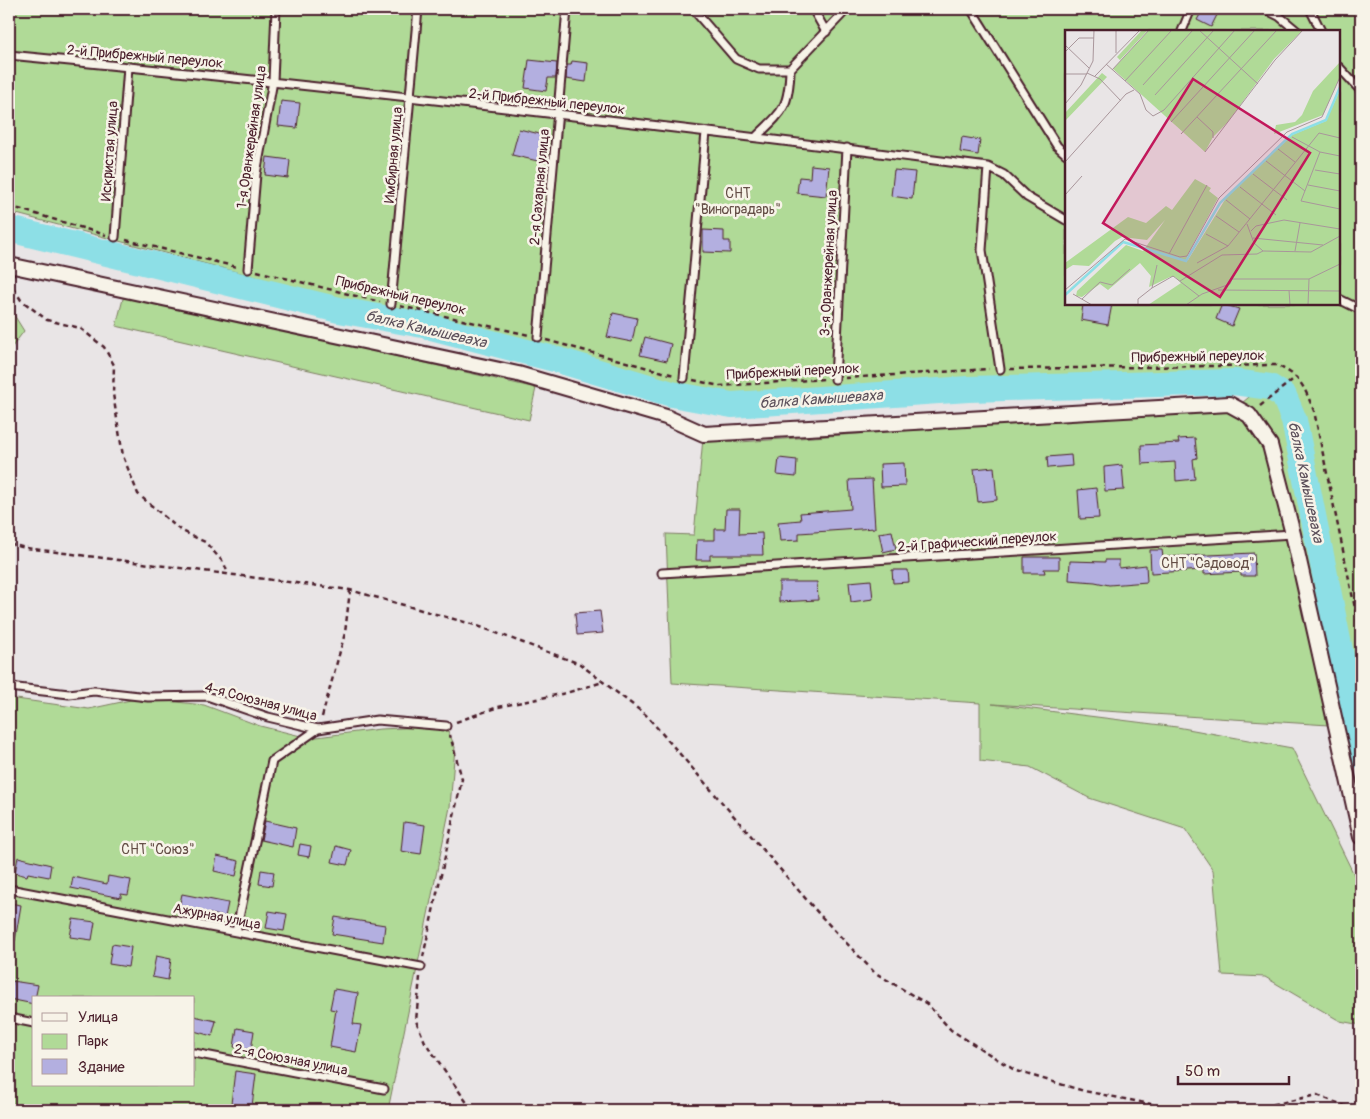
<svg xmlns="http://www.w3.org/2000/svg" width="1370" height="1119" font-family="Pangolin,sans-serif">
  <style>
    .green { fill: #b0da97; stroke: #7d7c61; fill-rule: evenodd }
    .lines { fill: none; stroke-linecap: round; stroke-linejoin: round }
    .river { stroke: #8ddfe6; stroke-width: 26 }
    .building { fill: #b3afe0; stroke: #4a1f2b }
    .lane-casing { stroke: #4a1f2b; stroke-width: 11 }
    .street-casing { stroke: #4a1f2b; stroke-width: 18 }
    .path { stroke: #4a1f2b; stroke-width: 2.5; stroke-dasharray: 5 4; stroke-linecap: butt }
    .lane { stroke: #f7f3e8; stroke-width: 7 }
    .street { stroke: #f7f3e8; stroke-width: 14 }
    .labels { text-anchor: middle; stroke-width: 5; stroke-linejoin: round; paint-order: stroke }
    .street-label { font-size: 14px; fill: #4a1f2b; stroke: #f7f3e8 }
    .park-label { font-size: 14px; fill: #644e46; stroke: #f7f3e8 }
    .water-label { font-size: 15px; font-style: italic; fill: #5b4f5a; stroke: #f7f3e8 }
    .inset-river { fill: none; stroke: #8ddfe6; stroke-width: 2.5 }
    .inset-road { fill: none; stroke: #a9969b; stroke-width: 1 }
    .view { fill: #c2185b; fill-opacity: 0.15; stroke: #c2185b; stroke-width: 2.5 }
    .inset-edge { fill: none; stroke: #4a1f2b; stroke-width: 2.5 }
  </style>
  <rect width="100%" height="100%" fill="#e9e5e6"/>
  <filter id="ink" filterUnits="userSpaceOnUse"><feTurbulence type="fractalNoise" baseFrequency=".02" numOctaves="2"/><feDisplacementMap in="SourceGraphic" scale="10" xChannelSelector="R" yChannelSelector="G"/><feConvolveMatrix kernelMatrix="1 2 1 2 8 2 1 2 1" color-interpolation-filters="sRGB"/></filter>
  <g filter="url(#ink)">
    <path class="green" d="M9,9h1352v718l-369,-23 185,23 115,21 69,141v136l-21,-4 -75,-44 -43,-2 -9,-105 -28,-41 -96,-31 -59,-31 -50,-6v-58l-308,-20 -6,-149 28,1 9,-97 37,4 496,-34 31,-26 -533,13 -61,-8 -664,-175zM1066,31h273v273h-273z
      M124,295l412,93 -7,32 -413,-94z
      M9,307l15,24 -15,20z
      M9,698l80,11 51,-11 64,7 56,21 49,12 71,-9 66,-3 9,21 -5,60 -62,303h-379zM34,998h160v87h-160z"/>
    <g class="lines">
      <path class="river" d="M9,229l330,81 84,15 135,35 114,34 60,11 236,-16 266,-7 36,5 14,9 10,24 67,335"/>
    </g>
    <path class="building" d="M1203,9l14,6 -6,12 -14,-7z
      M529,60l28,3 -1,15h-8l-2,13 -21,-3z
      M572,61l16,2 -2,19 -20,-3 1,-14h4z
      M281,101l19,2 -3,25 -19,-2z
      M519,129l29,7 -6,26 -30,-7z
      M962,137l18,3 -2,15 -18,-3z
      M267,157l23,3 -2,18 -23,-3z
      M811,165l18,2 -3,29 -29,-3 2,-16 11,1z
      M894,170l21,2 -3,27 -21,-3z
      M703,230l21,1v10h6v12l-27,-1z
      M1083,304h29l-4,21 -27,-5z
      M1222,304l17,5 -7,17 -16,-7z
      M613,313l24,5 -5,24 -25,-5z
      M645,337l26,7 -4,17 -27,-6z
      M1195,438l2,20 -4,1 2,20 -19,2 -1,-19 -33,2 -1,-19 38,-2 -1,-4z
      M1071,455l1,11 -24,2 -1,-11z
      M779,458l18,2 -1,17 -19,-2z
      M904,463l1,23 -24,1 -1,-23z
      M1122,465l2,25 -19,1 -1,-24z
      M994,467l3,33 -19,2 -4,-33z
      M872,479l3,49 -76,5v7l-19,1 -2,-19 23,-2 -1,-7 51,-4 -2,-29z
      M1096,488l3,30 -19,1 -2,-29z
      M726,509h14l-1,25 23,-1 1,22h-53v5h-14l1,-20h18v-11h10z
      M892,531l4,18 -13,3 -4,-19z
      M1150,550h12l1,7 91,-4 1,23h-14v-4l-37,2v-4l-53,3z
      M1024,557h35v12h-15l1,4h-21z
      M1105,560h14v8l27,-3 1,17 -38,3 -14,-3 -26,-2 1,-19 35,1z
      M892,570h16l1,12 -16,1z
      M871,580l2,19 -22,3 -2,-20z
      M779,582h38l1,18 -39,2z
      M600,611l3,22 -26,2 -2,-22z
      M265,821l31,7 -3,19 -32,-7z
      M404,822l21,3 -4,29 -20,-3z
      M300,844l11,2 -2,11 -11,-2z
      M336,846l15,4 -4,15 -15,-3z
      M217,856l22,5 -3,15 -22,-5z
      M18,857l33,8 -2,12 -21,-4 -1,3 -12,-3z
      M261,870l13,2 -2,14 -13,-2z
      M108,876l23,4 -3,15 -7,-1v4l-50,-10 2,-11 34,7z
      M182,894l46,9 -3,14 -29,-6 -1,4 -17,-3z
      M9,903l12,2 -6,36 -6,-1z
      M269,911l18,3 -3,17 -18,-3z
      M335,917l50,8 -2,17 -51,-8z
      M73,919l22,3 -3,18 -22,-3z
      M112,944l19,3 -3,20 -19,-3z
      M156,956l15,3 -3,21 -16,-3z
      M12,981l26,4 -4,19 -25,-5v-15l3,1z
      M334,989l24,4 -5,31 8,1 -5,27 -26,-5 6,-37 -6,-1z
      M194,1016l22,5 -4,15 -18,-5z
      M237,1028l17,3 -3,19 -17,-3z
      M235,1071l21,3 -4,32 -21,-2z"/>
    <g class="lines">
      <g class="lane-casing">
        <path id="lane" d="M693,9l43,50 23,10h31
          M813,9l13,23
          M971,9l86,137 9,8
          M1265,9l14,7 18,15
          M1310,9l11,22
          M1182,31l9,-22
          M9,55c327,32 653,70 979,112l16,8 23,22 39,23
          M1339,67l22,24
          M756,137c27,-26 33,-29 34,-68l57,-60
          M988,167l-6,83 18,119
          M115,237l13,-170
          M248,269l8,-95 17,-93 3,-72
          M1339,299l22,11
          M391,304l27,-295
          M538,337l29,-328
          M684,378l22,-246
          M835,379l12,-231
          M662,573l631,-39
          M9,687l60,7 25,-3 54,6 59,-1 61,21 50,12 59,-9 69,6
          M9,889l412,78
          M236,932l36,-171 46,-32
          M9,1018l25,5
          M194,1053l190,36"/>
      </g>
      <g class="street-casing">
        <path id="street" d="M9,265l509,109 148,43 38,17 525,-30 20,11 21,30 23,89 68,303"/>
      </g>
      <path class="path" d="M9,206l97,29
        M126,240l111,27
        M257,271l123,31
        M9,281l12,19 26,20 33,8 24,19 10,18 -1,29 10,62 15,38 42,36 25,12 19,21 4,11
        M400,306l129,29
        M546,340l128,35
        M1010,369l265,-4c26,10 29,22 39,46l47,226
        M845,378l144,-9
        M693,380l27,6 105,-7
        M1260,406l36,-29
        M9,544l17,4 324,42 125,35 105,39 66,51 173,199 55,58 53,32 24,26 65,41 68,20 81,16 92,1 60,-13 38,15
        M322,717l23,-84 5,-43
        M456,722l42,-15 68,-14 37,-11
        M423,957l39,-178 -12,-44
        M420,977l-4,44 9,21 47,68"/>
      <use href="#lane" class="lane"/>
      <use href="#street" class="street"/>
    </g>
  </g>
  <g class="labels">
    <g class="street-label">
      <text transform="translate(145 56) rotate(5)" y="5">2-й Прибрежный переулок</text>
      <text transform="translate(547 101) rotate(6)" y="5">2-й Прибрежный переулок</text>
      <text transform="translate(251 137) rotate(-82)" y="5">1-я Оранжерейная улица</text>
      <text transform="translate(109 151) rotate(-86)" y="5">Искристая улица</text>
      <text transform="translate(393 155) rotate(-85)" y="5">Имбирная улица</text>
      <text transform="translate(539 187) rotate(-85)" y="5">2-я Сахарная улица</text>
      <text transform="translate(828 263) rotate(-87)" y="5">3-я Оранжерейная улица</text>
      <text transform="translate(401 295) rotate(13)" y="5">Прибрежный переулок</text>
      <text transform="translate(1198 356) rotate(-1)" y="5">Прибрежный переулок</text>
      <text transform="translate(793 371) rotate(-3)" y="5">Прибрежный переулок</text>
      <text transform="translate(977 541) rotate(-4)" y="5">2-й Графический переулок</text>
      <text transform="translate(261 701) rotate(15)" y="5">4-я Союзная улица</text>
      <text transform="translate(217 916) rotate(11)" y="5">Ажурная улица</text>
      <text transform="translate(291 1059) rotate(11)" y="5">2-я Союзная улица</text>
    </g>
    <g class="park-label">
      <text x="738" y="198">СНТ<tspan x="738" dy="16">"Виноградарь"</tspan></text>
      <text x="1208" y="568">СНТ "Садовод"</text>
      <text x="158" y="854">СНТ "Союз"</text>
    </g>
    <g class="water-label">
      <text transform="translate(426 329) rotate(13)" y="5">балка Камышеваха</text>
      <text transform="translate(821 399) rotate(-4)" y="5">балка Камышеваха</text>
      <text transform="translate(1306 482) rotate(78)" y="5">балка Камышеваха</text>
    </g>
  </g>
  <g transform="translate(1065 30)">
    <rect width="275" height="275" fill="#e9e5e6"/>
    <path d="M77,0h6l-28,30 -3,-3zM84,0h154l-29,29 -46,63 -15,15 -8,15 -92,-83zM275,32v15l-17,38 -49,19 2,-9 19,-3 7,-7 11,-24zM37,43l5,4 -42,44v-8zM275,60v215h-192l33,-22 -6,-6h-5l-21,10 2,-11 -11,-13 -32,27 -8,-6 -18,13 -6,-1 1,-5 49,-46 17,6 22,-31 -18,20 -25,-3 -7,4 -26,25 -16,-1 -8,5v-7l63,-46 18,6 20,-17 6,4 23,-31 16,9 -2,3 9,7 -31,58 1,4 38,-62 66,-63 34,-14z" fill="#b0da97"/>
    <path class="inset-river" d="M0,265l58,-53 63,19 34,-58 72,-69 34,-14 14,-33"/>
    <path class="inset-road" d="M134,0l59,54M0,15l24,23M0,22l14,-14h15M51,23v-23M41,34l34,30 6,16 7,6 11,-6 71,-80M47,40l37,-40M22,43l13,6 21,22M0,44h22M30,46l45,-46M60,51l47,-51M78,55l50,-55M90,65l59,-65M0,74l16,-19 12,-24 1,-31M132,87l16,15v6M106,92l84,-92M116,104l96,-104M227,107l28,15 20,4M213,119l17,13M140,122l70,-92 28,-30M255,122l-19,49 39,8M201,131l39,30M0,132l61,-68 8,-4M250,140l25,4M188,144l34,26M243,155l32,6M175,157l36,28M0,165l17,-19M161,170l24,19M151,186l23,16M182,194l7,19 9,8M186,201l5,-5 28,-6 56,9M141,204l22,12M188,208l70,7M230,221l5,-28M104,224l38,-69M132,233l31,-17 91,-113 21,5M115,251l42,-26 35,-1 6,-3 48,1 29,-16M87,258l5,-23M0,260l60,-51 55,18 7,-1 32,-58 68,-66 35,-15 18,-40M153,260l122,1M224,260l1,15M8,264l19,11M17,269l18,-17 12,3 18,-16M73,275v-6l14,-11 21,-12 26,20M121,275l16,-11 28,-10 2,-5h77l31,-15M243,275l1,-26"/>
    <path class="view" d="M128,49l117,74 -90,144 -117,-74z"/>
    <rect width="275" height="275" class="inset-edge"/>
  </g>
  <rect width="1370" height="1119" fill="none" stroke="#f7f3e8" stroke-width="30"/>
  <rect x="15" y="15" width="1340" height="1089" fill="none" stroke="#4a1f2b" stroke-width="2" filter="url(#ink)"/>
  <rect x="32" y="996" width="162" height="90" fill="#f7f3e8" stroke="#b29e9c"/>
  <rect x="42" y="1013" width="25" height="8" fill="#f7f3e8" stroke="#b29e9c"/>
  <text x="78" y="1022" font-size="15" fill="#4a1f2b">Улица</text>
  <rect x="42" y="1034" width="25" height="15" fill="#b0da97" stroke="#b29e9c"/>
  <text x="78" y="1046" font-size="15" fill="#4a1f2b">Парк</text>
  <rect x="42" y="1059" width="25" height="15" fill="#b3afe0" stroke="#b29e9c"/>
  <text x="78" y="1072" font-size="15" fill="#4a1f2b">Здание</text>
  <path d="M1178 1076v8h111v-8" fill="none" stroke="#4a1f2b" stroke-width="2.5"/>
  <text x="1185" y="1076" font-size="15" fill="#4a1f2b" stroke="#f7f3e8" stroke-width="4" paint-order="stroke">50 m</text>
</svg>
